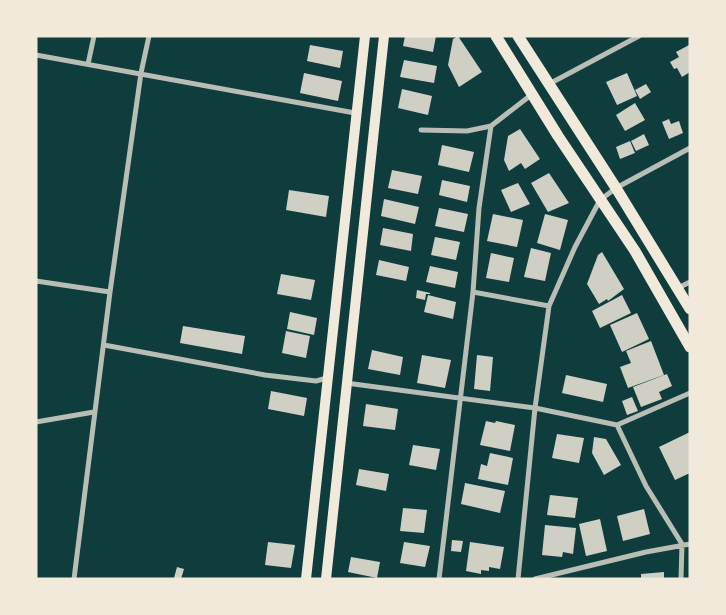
<svg xmlns="http://www.w3.org/2000/svg" width="726" height="615" font-family="Raleway,sans-serif">
  <style>
    .building { fill: #cfcfc3 }
    .lines { fill: none; stroke-linecap: round; stroke-linejoin: round }
    .minor { stroke: #b8beb3; stroke-width: 5 }
    .secondary { stroke: #f1e9da; stroke-width: 10 }
    .primary { stroke: #f1e9da; stroke-width: 11 }
  </style>
  <rect width="100%" height="100%" fill="#0f3d3e"/>
  <path class="building" d="M405,36h31l-3,16 -30,-6z
    M458,36l24,36 -23,15 -11,-22 5,-26z
    M310,45l33,6 -3,17 -33,-7z
    M689,45l1,27 -8,5 -5,-9 -3,1 -4,-7 9,-5 -3,-5z
    M404,60l33,6 -3,17 -34,-6z
    M304,73l38,8 -4,20 -38,-8z
    M627,73l10,23 -20,9 -11,-23z
    M646,84l5,8 -11,7 -5,-9z
    M402,89l30,7 -4,19 -30,-7z
    M635,103l10,17 -20,11 -9,-16z
    M669,119l2,5 8,-3 4,12 -14,6 -7,-17z
    M520,129l20,30 -15,10 -4,-6 -12,8 -5,-11 4,-24z
    M644,134l5,11 -13,6 -5,-10z
    M630,141l5,12 -15,6 -4,-12z
    M442,145l32,7 -5,20 -31,-7z
    M392,170l30,6 -4,18 -30,-6z
    M549,173l20,30 -21,9 -17,-29z
    M442,180l28,6 -3,16 -28,-7z
    M518,183l12,21 -19,8 -10,-22z
    M289,190l40,6 -3,21 -40,-7z
    M384,199l35,8 -4,17 -34,-8z
    M439,208l29,6 -4,18 -29,-6z
    M493,214l30,6 -6,27 -30,-6z
    M545,214l23,6 -8,30 -23,-7z
    M383,228l30,6 -2,17 -31,-6z
    M435,237l25,5 -4,18 -25,-5z
    M531,248l20,5 -6,28 -21,-4z
    M602,252l22,37 -16,12 -1,-2 -8,5 -12,-20 11,-29z
    M491,253l23,5 -5,24 -23,-4z
    M379,260l30,7 -3,14 -30,-6z
    M430,266l28,6 -3,16 -29,-6z
    M281,274l34,6 -4,20 -34,-6z
    M417,290l13,3v1h-4l-1,6 -9,-2z
    M428,295l28,7 -3,17 -29,-7z
    M622,295l9,18 -31,15 -8,-17z
    M290,312l27,6 -3,17 -27,-6z
    M637,313l12,26 -27,13 -12,-27z
    M183,326l62,10 -3,18 -62,-11z
    M286,331l24,5 -4,22 -24,-5z
    M651,341l13,34 -36,13 -8,-21 11,-4 -5,-12z
    M372,350l31,7 -3,18 -32,-6z
    M422,355l29,5 -6,28 -28,-5z
    M477,355l16,2 -3,34 -16,-2z
    M667,374l5,12 -13,6 3,7 -21,8 -8,-20z
    M566,375l41,9 -4,18 -41,-9z
    M271,391l36,7 -3,18 -36,-7z
    M632,397l6,14 -11,4 -5,-14z
    M366,404l32,5 -3,21 -32,-4z
    M486,421l9,2 1,-2 19,4 -5,26 -30,-6z
    M690,432v41l-15,7 -16,-33z
    M557,434l27,4 -5,25 -27,-5z
    M594,437l12,2 15,26 -17,10 -12,-22z
    M413,445l27,4 -4,21 -27,-5z
    M490,453l23,5 -5,27 -30,-6 3,-15 6,2z
    M359,469l30,5 -3,17 -30,-6z
    M465,483l40,8 -5,22 -39,-9z
    M550,495l28,3 -3,20 -28,-3z
    M403,508l24,2 -3,23 -24,-2z
    M644,509l6,25 -27,7 -6,-25z
    M600,519l7,32 -21,5 -7,-32z
    M545,525l31,3 -3,26 -10,-2 -1,5 -20,-2z
    M452,540l11,1 -2,11 -10,-1z
    M268,542l27,3 -4,23 -26,-3z
    M404,542l26,4 -5,21 -25,-4z
    M470,542l34,5 -4,22 -11,-2v4l-8,-1v4l-15,-3z
    M351,557l29,5 -3,16 -29,-6z
    M177,567l7,2 -3,10 -7,-1z
    M664,572v7h-23v-5z"/>
  <g class="lines">
    <path class="minor" d="M36,55l319,58
      M88,64l6,-28
      M549,84l90,-48
      M421,130l46,1 24,-5
      M36,281l74,11
      M678,288l12,-6
      M473,292l76,14
      M104,345l161,30 51,6 11,-3
      M346,383l189,25 82,17 73,-32
      M36,422l58,-10
      M617,425l29,61 36,58 -1,35
      M74,579l36,-287 31,-219 8,-37
      M439,579l34,-287 6,-84 12,-82 40,-31
      M518,579l17,-171 14,-102 26,-59 25,-47 16,-12 74,-40
      M535,579l111,-27 44,-8"/>
    <path class="secondary" d="M306,579l59,-543
      M326,579l58,-543"/>
    <path class="primary" d="M496,36l62,100 77,115 55,96
      M518,36l98,152 74,121"/>
  </g>
  <rect width="726" height="615" fill="none" stroke="#f1e9da" stroke-width="75"/>
</svg>
